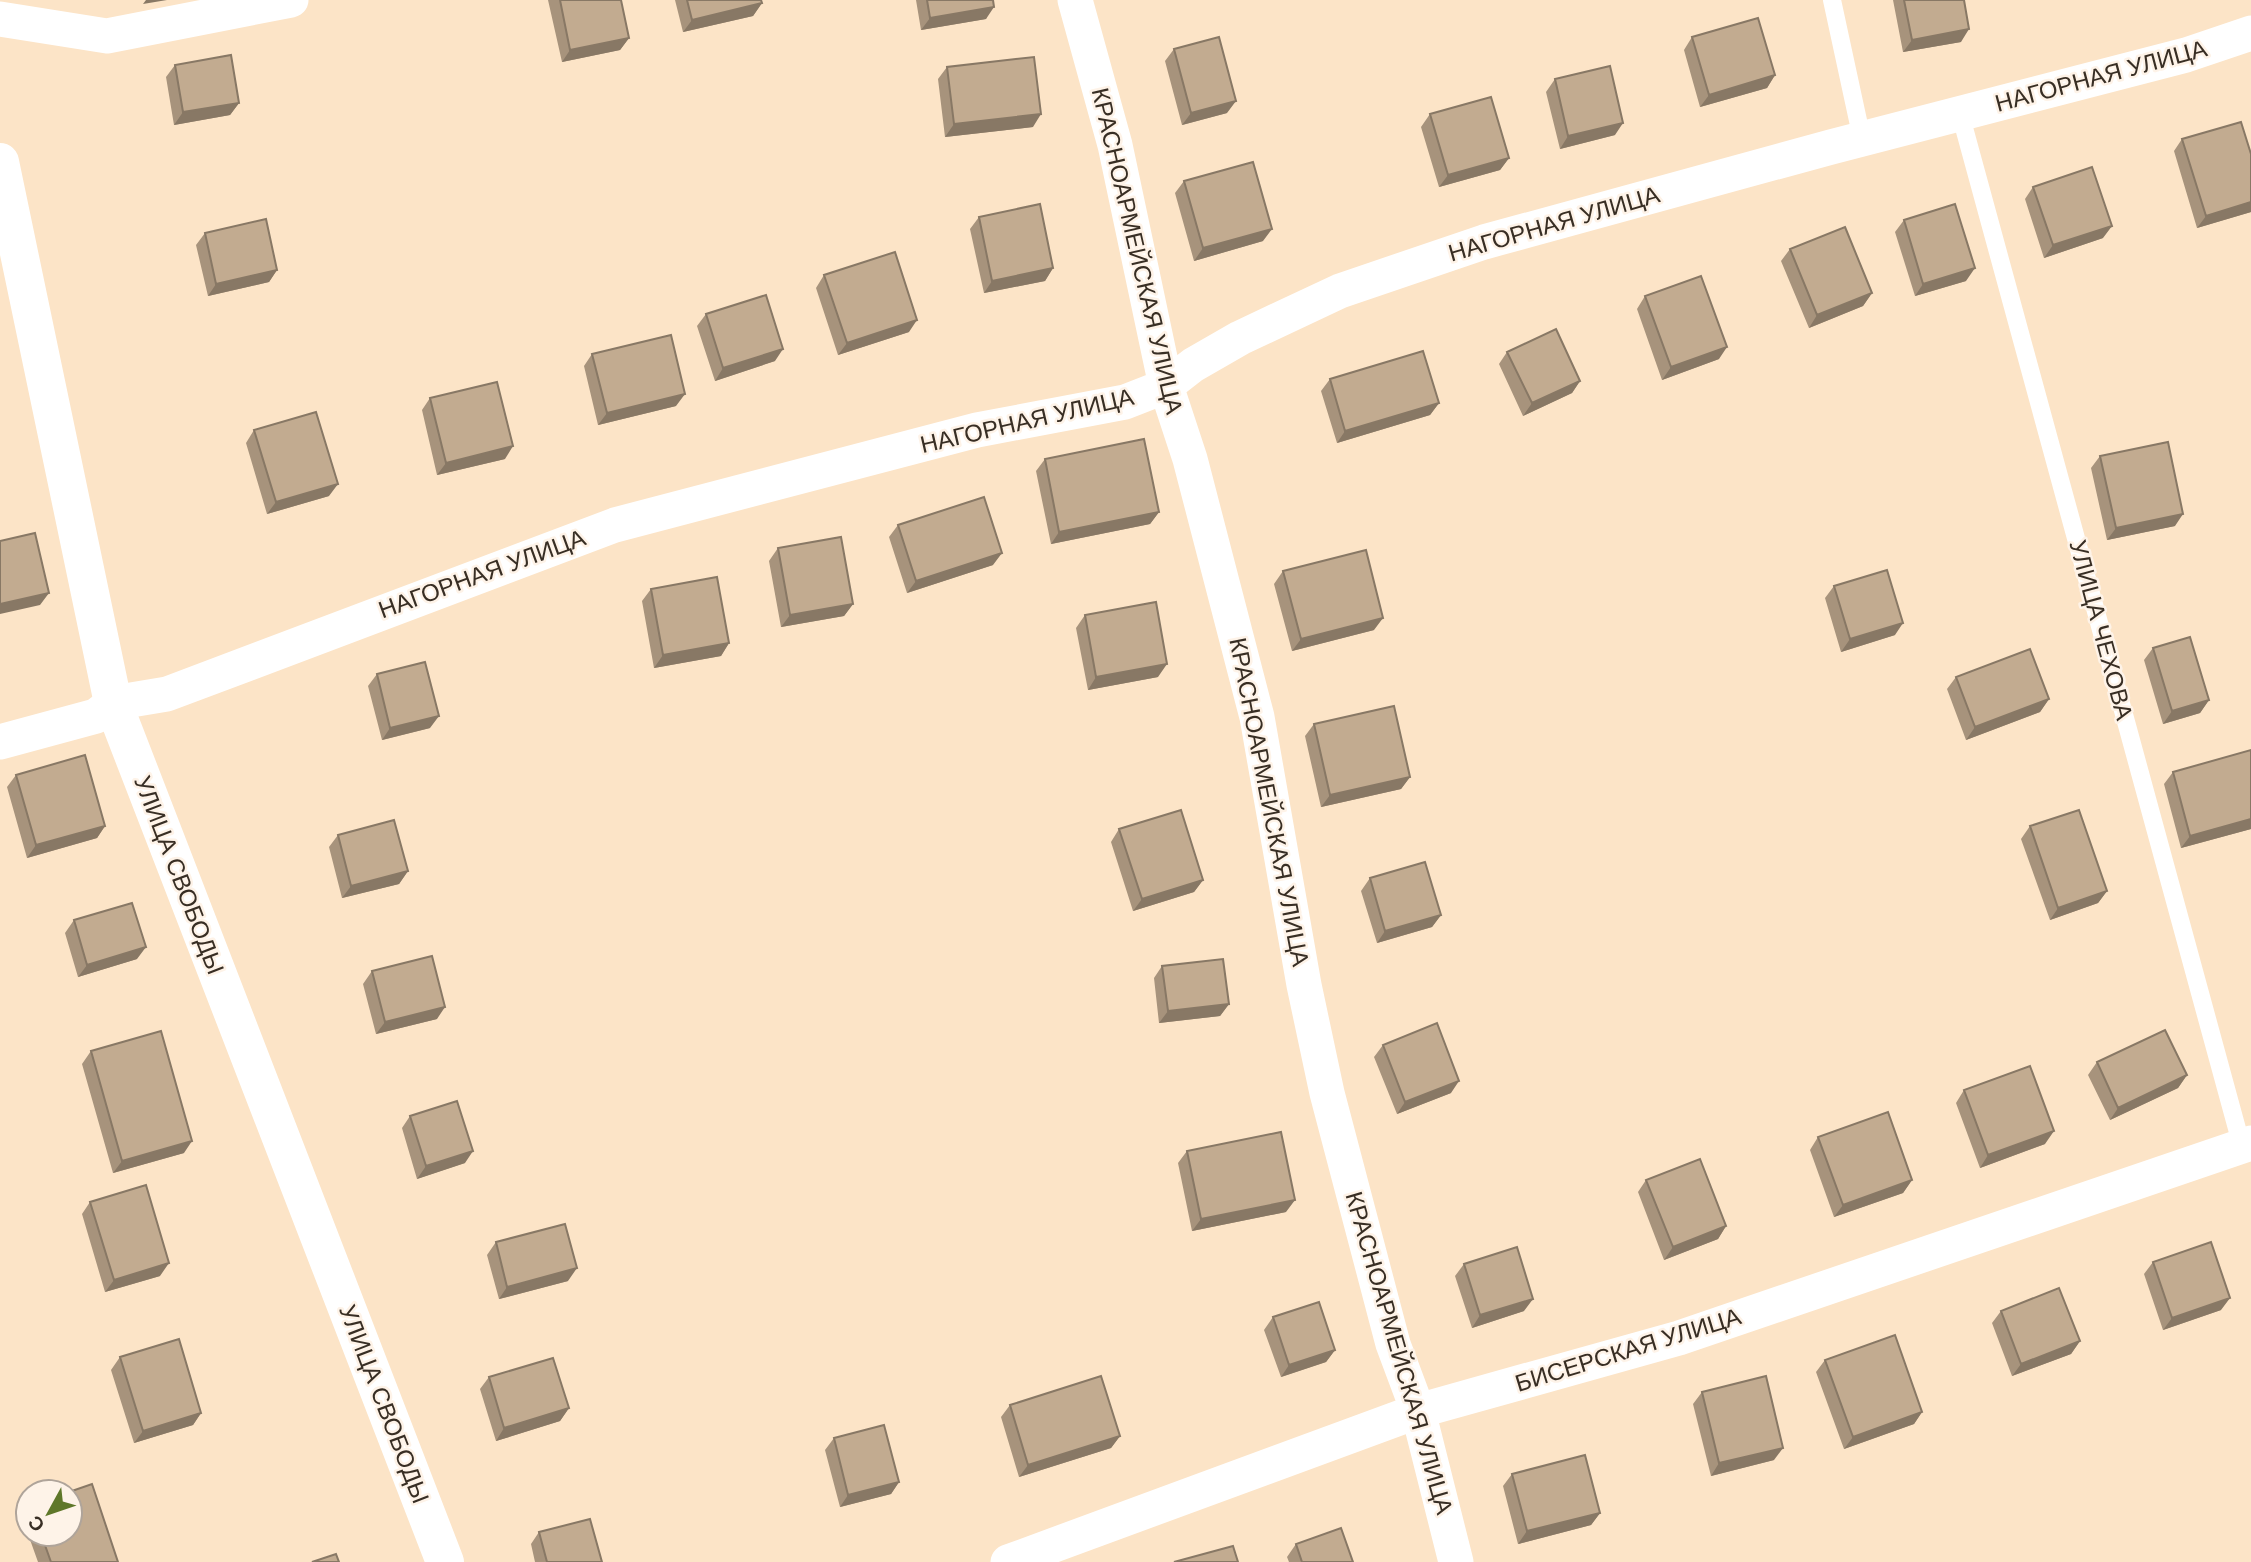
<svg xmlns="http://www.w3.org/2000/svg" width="2251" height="1562" font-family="Helvetica,sans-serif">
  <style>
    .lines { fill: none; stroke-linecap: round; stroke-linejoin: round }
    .service { stroke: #fff; stroke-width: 18 }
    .minor { stroke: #fff; stroke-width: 35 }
    .tertiary { stroke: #fff; stroke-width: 38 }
    .wall { fill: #a7937c }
    .shaded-wall { fill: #887865 }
    .building { fill: #c2ab90; stroke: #887865; stroke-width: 2 }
    .labels { text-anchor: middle; stroke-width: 5; stroke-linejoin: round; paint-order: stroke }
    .street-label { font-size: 24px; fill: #382e24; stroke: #fef3e8 }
  </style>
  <rect width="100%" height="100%" fill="#fce4c7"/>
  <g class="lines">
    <path class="service" d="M1832,0l30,139
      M1960,113l282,1034"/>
    <path class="minor" d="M1075,0l40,145 51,241 24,73 67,258 47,268 23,108 66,251 25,67 38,151
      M0,19l107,17 184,-36
      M0,742l96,-26 17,-13 54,-9 448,-169 362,-95 148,-28 41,-16 27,-21 47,-27 100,-47 144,-49 347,-95 355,-92 65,-22
      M1008,1562l410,-151 261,-73 572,-195"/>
    <path class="tertiary" d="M0,162l113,541 332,859"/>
  </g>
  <path class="wall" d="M548,0h73l8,38 -9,12 -58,12z
    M675,0h86l1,3 -9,13 -70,16z
    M916,0h77l-7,19 -65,11z
    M1893,0h71l-3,42 -58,10z
    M1692,37l83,38 -8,13 -67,19 -16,-57z
    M1174,49l53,64 -45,12 -17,-64z
    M175,65l64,38 -9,12 -56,10 -8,-48z
    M947,67l86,60 -88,10 -7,-58z
    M1555,79l60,56 -55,14 -14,-57z
    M1430,114l79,44 -9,12 -61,17 -18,-60z
    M2182,139l69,15v58l-54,16 -23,-77z
    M1184,181l79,60 -69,20 -19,-68z
    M2033,187l70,51 -59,20 -19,-59z
    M979,217l74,51 -8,13 -61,12 -14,-64z
    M1904,220l62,61 -51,15 -20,-64z
    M205,233l72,37 -8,12 -61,14 -12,-51z
    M1790,249l82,44 -9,13 -54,22 -28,-67z
    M824,275l85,57 -71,23 -22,-67z
    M1645,296l74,63 -57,21 -25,-71z
    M706,314l69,47 -60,20 -18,-55z
    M1507,352l73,29 -8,12 -49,23 -24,-52z
    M592,354l84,52 -78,19 -14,-59z
    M1330,379l109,24 -9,12 -93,28 -16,-52z
    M430,398l75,61 -68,16 -15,-65z
    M254,430l75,66 -62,18 -21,-71z
    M2100,456l75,70 -68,14 -16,-72z
    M1045,459l114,53 -9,12 -99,20 -15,-73z
    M898,525l95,40 -86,28 -18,-56z
    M778,548l75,56 -9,12 -63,11 -12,-66z
    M1283,571l91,59 -82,21 -18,-67z
    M1834,586l61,49 -54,17 -16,-54z
    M651,589l78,54 -8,13 -67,12 -12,-67z
    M1085,615l73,62 -70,13 -12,-62z
    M2153,648l56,52 -9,13 -37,11 -19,-64z
    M377,674l53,54 -48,12 -14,-54z
    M1956,677l93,22 -9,13 -74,28 -19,-51z
    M1314,724l96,53 -9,12 -80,18 -16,-71z
    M2251,750v79l-70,19 -17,-64 9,-12z
    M16,775l89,51 -8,12 -70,20 -20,-71z
    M2030,826l77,65 -9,12 -48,17 -29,-81z
    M1119,829l84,51 -9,12 -61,19 -22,-69z
    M338,835l70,36 -9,13 -57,14 -13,-51z
    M1370,878l71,37 -9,12 -55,16 -16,-52z
    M74,920l63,39 -59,18 -13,-44z
    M1162,966l67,38 -9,12 -61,7 -5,-45z
    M372,971l65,48 -61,15 -13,-50z
    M1383,1045l68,48 -54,21 -23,-57z
    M91,1051l93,102 -71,20 -31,-109z
    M2097,1062l90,13 -9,13 -68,32 -22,-45z
    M1964,1090l81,54 -65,24 -24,-65z
    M410,1116l55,47 -48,16 -15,-51z
    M1818,1137l94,43 -9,13 -69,24 -24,-67z
    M1187,1151l99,61 -94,19 -14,-68z
    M1646,1180l80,46 -8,13 -54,21 -26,-68z
    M90,1202l70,74 -55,16 -23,-78z
    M496,1242l72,39 -69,18 -12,-44z
    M2153,1262l68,48 -58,20 -19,-56z
    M1464,1264l60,47 -52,17 -17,-52z
    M2001,1311l79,30 -9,13 -59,22 -20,-53z
    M1273,1317l62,33 -9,12 -45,15 -17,-47z
    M120,1357l81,56 -8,12 -59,18 -23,-73z
    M1825,1360l97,52 -8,12 -70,25 -28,-77z
    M489,1377l80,31 -9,13 -64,20 -16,-52z
    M1702,1392l72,68 -63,16 -18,-72z
    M1010,1405l110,31 -9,12 -92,29 -18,-60z
    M834,1438l65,44 -8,12 -51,13 -15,-57z
    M1512,1474l88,39 -9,12 -73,19 -15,-58z
    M28,1509v24l-5,-16z
    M539,1532l63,30h-67l-4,-18z
    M28,1534h42l48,28h-80z
    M1296,1544l57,18h-64l-2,-5z"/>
  <path class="shaded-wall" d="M146,0h21l-24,4z
    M762,3l-9,13 -70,16 9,-12z
    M994,7l-8,12 -65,11 9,-12z
    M1969,29l-8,13 -58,10 9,-12z
    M629,38l-9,12 -58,12 8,-12z
    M1775,75l-8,13 -67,19 9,-12z
    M1236,101l-9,12 -45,12 9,-12z
    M239,103l-9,12 -56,10 9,-13z
    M1041,114l-8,13 -88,10 9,-13z
    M1623,123l-8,12 -55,14 8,-13z
    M1509,158l-9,12 -61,17 9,-12z
    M2251,202v10l-54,16 9,-12z
    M2112,226l-9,12 -59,20 9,-13z
    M1272,229l-9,12 -69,20 9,-13z
    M1053,268l-8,13 -61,12 8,-12z
    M1975,268l-9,13 -51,15 8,-12z
    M277,270l-8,12 -61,14 8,-12z
    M1872,293l-9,13 -54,22 8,-13z
    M917,320l-8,12 -71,23 9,-12z
    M1727,347l-8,12 -57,21 9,-13z
    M783,349l-8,12 -60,20 8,-13z
    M1580,381l-8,12 -49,23 9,-13z
    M685,394l-9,12 -78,19 9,-12z
    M1439,403l-9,12 -93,28 8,-12z
    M513,446l-8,13 -68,16 9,-12z
    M338,484l-9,12 -62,18 9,-12z
    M1159,512l-9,12 -99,20 8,-12z
    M2183,514l-8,12 -68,14 9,-12z
    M1002,553l-9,12 -86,28 9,-12z
    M49,593l-9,12 -40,9v-10z
    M853,604l-9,12 -63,11 9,-12z
    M1383,618l-9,12 -82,21 9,-12z
    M1903,623l-8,12 -54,17 9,-13z
    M729,643l-8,13 -67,12 9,-13z
    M1167,664l-9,13 -70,13 8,-13z
    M2049,699l-9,13 -74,28 9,-13z
    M2209,700l-9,13 -37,11 9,-13z
    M439,716l-9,12 -48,12 8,-12z
    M1410,777l-9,12 -80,18 9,-12z
    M2251,819v10l-70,19 9,-12z
    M105,826l-8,12 -70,20 9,-13z
    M408,871l-9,13 -57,14 9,-12z
    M1203,880l-9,12 -61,19 9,-12z
    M2107,891l-9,12 -48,17 8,-12z
    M1441,915l-9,12 -55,16 8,-12z
    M146,947l-9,12 -59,18 9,-12z
    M1229,1004l-9,12 -61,7 9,-12z
    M445,1007l-8,12 -61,15 9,-12z
    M2187,1075l-9,13 -68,32 8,-12z
    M1459,1081l-8,12 -54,21 8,-12z
    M2054,1131l-9,13 -65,24 8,-13z
    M192,1141l-8,12 -71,20 9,-12z
    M473,1151l-8,12 -48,16 9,-13z
    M1912,1180l-9,13 -69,24 9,-12z
    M1295,1200l-9,12 -94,19 9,-12z
    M1726,1226l-8,13 -54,21 9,-13z
    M169,1263l-9,13 -55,16 9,-12z
    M577,1268l-9,13 -69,18 8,-12z
    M2230,1298l-9,12 -58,20 9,-12z
    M1533,1299l-9,12 -52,17 8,-13z
    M2080,1341l-9,13 -59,22 9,-12z
    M1335,1350l-9,12 -45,15 8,-12z
    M569,1408l-9,13 -64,20 8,-13z
    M1922,1412l-8,12 -70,25 9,-12z
    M201,1413l-8,12 -59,18 9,-12z
    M1120,1436l-9,12 -92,29 9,-12z
    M1783,1448l-9,12 -63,16 8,-13z
    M899,1482l-8,12 -51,13 8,-12z
    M1600,1513l-9,12 -73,19 9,-13z"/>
  <path class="building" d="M560,0h61l8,38 -59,12z
    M687,0h74l1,3 -70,17z
    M927,0h66l1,7 -64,11z
    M1904,0h60l5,29 -57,11z
    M1758,18l17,57 -66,20 -17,-58z
    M1219,37l17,64 -45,12 -17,-64z
    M231,55l8,48 -56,9 -8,-47z
    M1034,57l7,57 -87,10 -7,-57z
    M1610,66l13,57 -55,13 -13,-57z
    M1491,97l18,61 -61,17 -18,-61z
    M2241,122l10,32v48l-45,14 -24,-77z
    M1253,162l19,67 -69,19 -19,-67z
    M2092,167l20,59 -59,19 -20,-58z
    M1040,204l13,64 -61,13 -13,-64z
    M1955,204l20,64 -52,16 -19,-64z
    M266,219l11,51 -61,14 -11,-51z
    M1845,227l27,66 -55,22 -27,-66z
    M895,252l22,68 -70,23 -23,-68z
    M1701,276l26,71 -56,20 -26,-71z
    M766,295l17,54 -60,19 -17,-54z
    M1556,329l24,52 -48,22 -25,-51z
    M671,335l14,59 -78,19 -15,-59z
    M1423,351l16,52 -94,28 -15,-52z
    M497,382l16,64 -67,17 -16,-65z
    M316,412l22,72 -62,18 -22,-72z
    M1144,439l15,73 -100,20 -14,-73z
    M2168,442l15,72 -67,14 -16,-72z
    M984,497l18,56 -86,28 -18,-56z
    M35,533l14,60 -49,11v-63z
    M841,537l12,67 -63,11 -12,-67z
    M1366,550l17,68 -82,21 -18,-68z
    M1887,570l16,53 -53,16 -16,-53z
    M717,577l12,66 -66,12 -12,-66z
    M1156,602l11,62 -71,13 -11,-62z
    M2190,637l19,63 -37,11 -19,-63z
    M2030,649l19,50 -74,28 -19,-50z
    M425,662l14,54 -49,12 -13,-54z
    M1394,706l16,71 -80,18 -16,-71z
    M2251,750v69l-61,17 -17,-64z
    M85,755l20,71 -69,19 -20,-70z
    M1181,810l22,70 -61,19 -23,-70z
    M2079,810l28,81 -49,17 -28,-82z
    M394,820l14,51 -57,15 -13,-51z
    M1425,862l16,53 -56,16 -15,-53z
    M132,903l14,44 -59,18 -13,-45z
    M432,956l13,51 -60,15 -13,-51z
    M1223,959l6,45 -61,7 -6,-45z
    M1437,1023l22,58 -54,21 -22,-57z
    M2165,1030l22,45 -69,33 -21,-46z
    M161,1031l31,110 -70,20 -31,-110z
    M2030,1066l24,65 -66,24 -24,-65z
    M457,1101l16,50 -47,15 -16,-50z
    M1888,1112l24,68 -69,25 -25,-68z
    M1281,1132l14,68 -94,19 -14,-68z
    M1700,1159l26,67 -53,21 -27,-67z
    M146,1185l23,78 -55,17 -24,-78z
    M565,1224l12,44 -70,19 -11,-45z
    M2211,1242l19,56 -58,20 -19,-56z
    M1517,1247l16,52 -53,16 -16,-51z
    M2059,1288l21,53 -59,23 -20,-53z
    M1319,1302l16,48 -46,15 -16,-48z
    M1895,1335l27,77 -69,25 -28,-77z
    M179,1339l22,74 -58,18 -23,-74z
    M553,1358l16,50 -65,20 -15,-51z
    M1101,1376l19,60 -92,29 -18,-60z
    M1766,1376l17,72 -64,15 -17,-71z
    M884,1425l15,57 -51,13 -14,-57z
    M1585,1455l15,58 -73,18 -15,-57z
    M92,1484l26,78h-67l-10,-28h29v-42h-1z
    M590,1519l12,43h-55l-8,-30z
    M1341,1528l12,34h-51l-6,-18z
    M1233,1546l5,16h-64z
    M336,1554l3,8h-27z"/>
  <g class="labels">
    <g class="street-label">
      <text transform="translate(2101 76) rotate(-15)" y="8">НАГОРНАЯ УЛИЦА</text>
      <text transform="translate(1554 224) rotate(-16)" y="8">НАГОРНАЯ УЛИЦА</text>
      <text transform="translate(1137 251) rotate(77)" y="8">КРАСНОАРМЕЙСКАЯ УЛИЦА</text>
      <text transform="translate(1027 421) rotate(-13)" y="8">НАГОРНАЯ УЛИЦА</text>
      <text transform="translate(482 574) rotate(-20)" y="8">НАГОРНАЯ УЛИЦА</text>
      <text transform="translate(2101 630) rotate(75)" y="8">УЛИЦА ЧЕХОВА</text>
      <text transform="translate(1269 802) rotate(79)" y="8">КРАСНОАРМЕЙСКАЯ УЛИЦА</text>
      <text transform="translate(179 875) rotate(69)" y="8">УЛИЦА СВОБОДЫ</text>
      <text transform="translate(1628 1350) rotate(-17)" y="8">БИСЕРСКАЯ УЛИЦА</text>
      <text transform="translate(1399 1353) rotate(74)" y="8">КРАСНОАРМЕЙСКАЯ УЛИЦА</text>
      <text transform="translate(384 1404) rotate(69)" y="8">УЛИЦА СВОБОДЫ</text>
    </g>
  </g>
  <g transform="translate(49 1513) rotate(230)"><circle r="33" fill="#fef3e8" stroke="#afa49a" stroke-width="2"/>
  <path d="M0-5L12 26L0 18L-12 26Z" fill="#5f7729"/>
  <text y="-10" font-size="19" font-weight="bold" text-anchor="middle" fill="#382e24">С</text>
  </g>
</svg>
